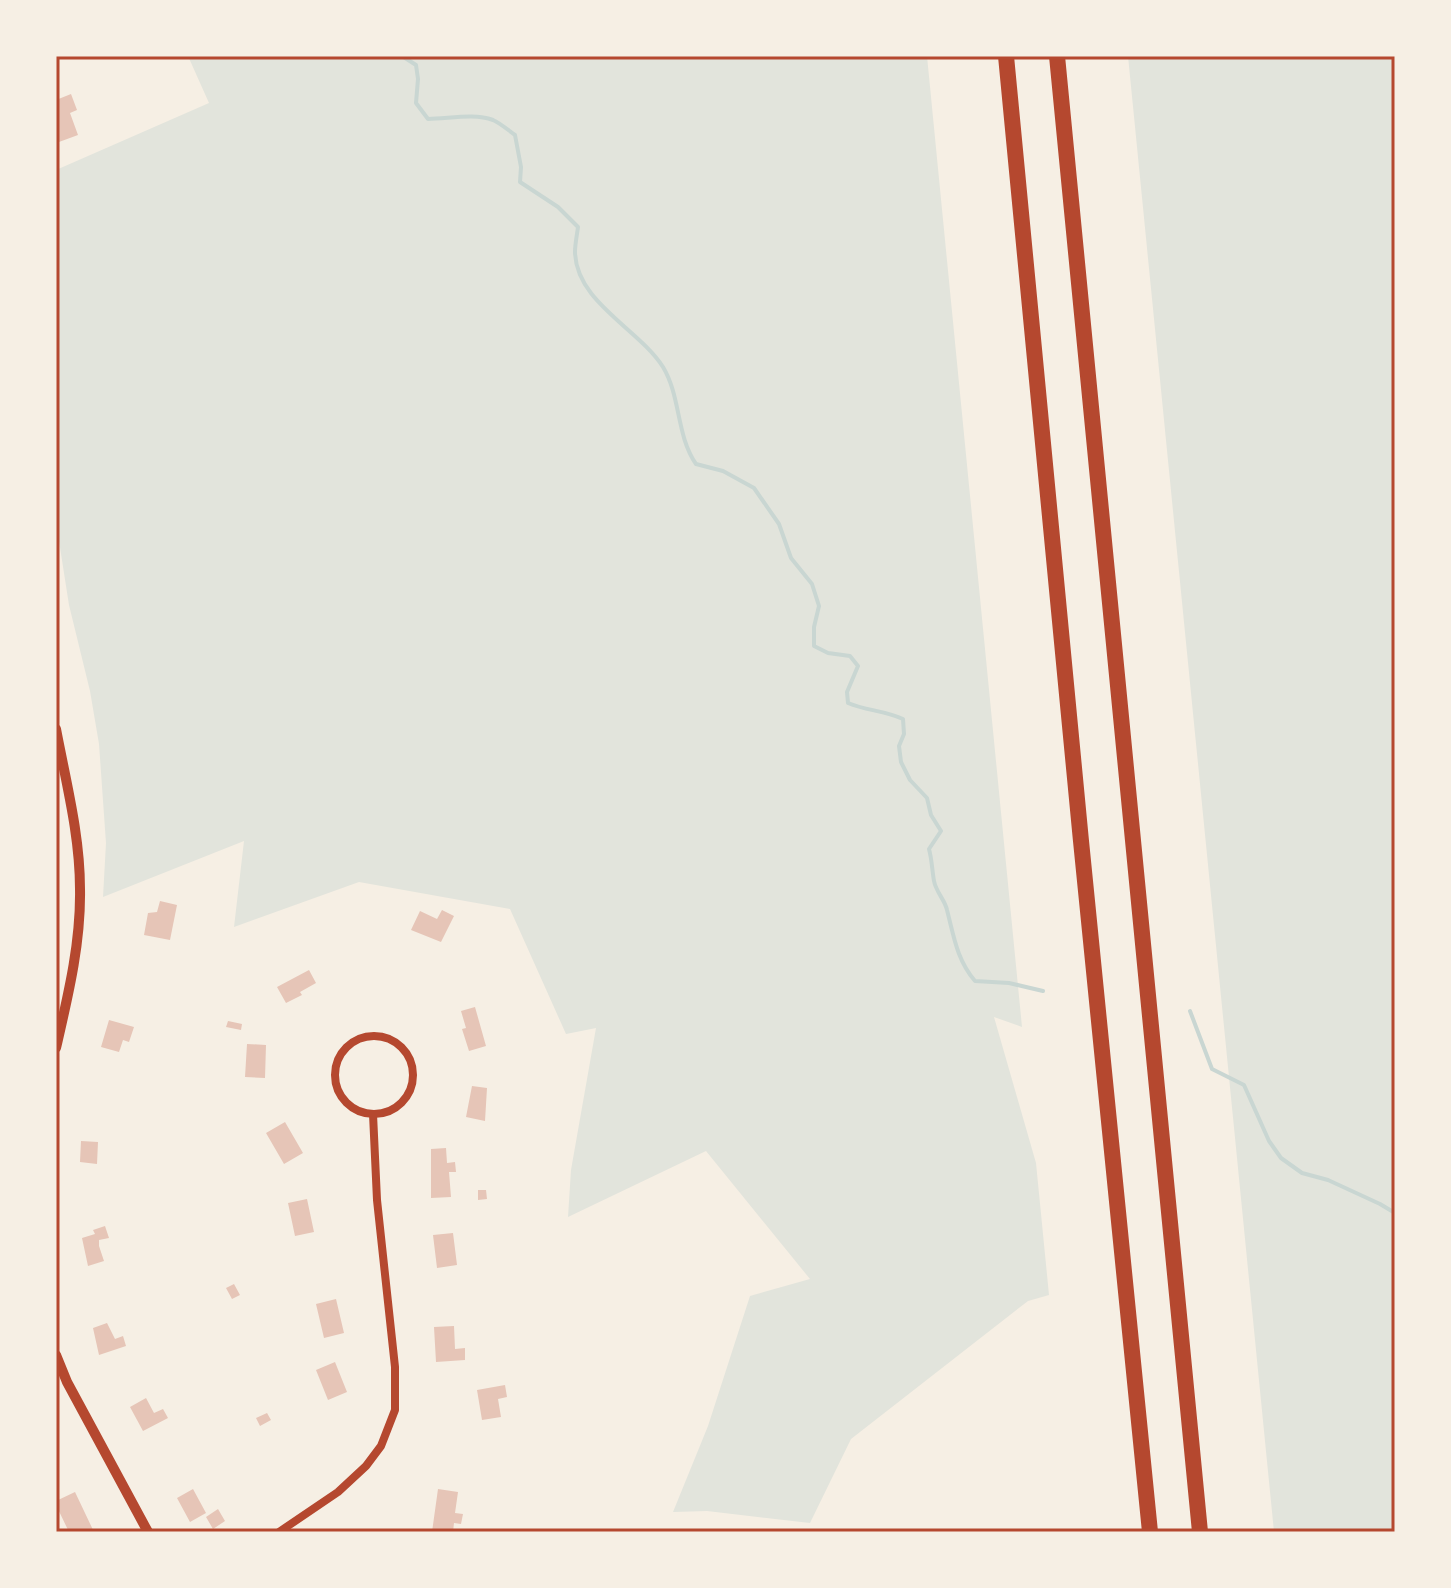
<svg xmlns="http://www.w3.org/2000/svg" width="1451" height="1588" font-family="Spectral,serif">
  <style>
    .green { fill: #e2e4dc }
    .lines { fill: none; stroke-linecap: round; stroke-linejoin: round }
    .stream { stroke: #c9d6d2; stroke-width: 4 }
    .building { fill: #e6c5b7 }
    .minor { stroke: #b5482f; stroke-width: 8 }
    .tertiary { stroke: #b5482f; stroke-width: 10 }
    .motorway { stroke: #b5482f; stroke-width: 16 }
    .neatline { fill: none; stroke: #b5482f; stroke-width: 3 }
  </style>
  <rect width="100%" height="100%" fill="#f6efe4"/>
  <path class="green" d="M188,56h739l95,971 -28,-10 42,146 13,132 -21,6 -177,138 -41,84 -103,-12 -34,1 35,-86 42,-130 60,-17 -104,-128 -138,66 3,-47 25,-142 -30,6 -56,-125 -151,-27 -125,45 10,-86 -141,56 3,-54 -7,-99 -9,-53 -21,-86 -13,-83v-352l153,-67z
    M1128,56h267v1476h-121z"/>
  <g class="lines">
    <path class="stream" d="M402,56l14,9 2,14 -2,24 12,16c20,0 46,-6 65,1 7,3 15,10 22,15l6,32 -1,15 38,25 20,20c-1,8 -3,17 -3,25 1,50 64,77 88,115 18,30 13,68 33,97l27,7 31,17 25,36 12,34 21,26 7,22 -5,21v19l14,7 22,3 8,10 -11,26 1,11c19,8 35,7 55,16l1,15 -5,12 2,16 9,18 17,18 4,17 10,16 -12,18c3,11 3,21 5,32 2,11 11,19 13,29 7,27 10,50 28,71l34,2 34,8
      M1190,1011l22,58 32,16 25,56 12,17 21,15 26,7 52,24 15,9"/>
  </g>
  <path class="building" d="M71,94l6,16 -7,3 8,22 -19,7 -3,-7v-35z
    M160,901l17,4 -7,35 -26,-5 4,-22 9,-1z
    M442,910l12,6 -13,26 -30,-12 9,-19 17,8z
    M309,970l7,13 -16,9 2,3 -16,8 -9,-16z
    M475,1007l11,39 -17,5 -7,-22 4,-1 -5,-17z
    M109,1020l25,7 -5,15 -6,-2 -4,12 -18,-5z
    M228,1021l14,3 -1,6 -15,-3z
    M247,1044l19,1 -1,33 -20,-1z
    M472,1086l15,2 -2,33 -19,-4z
    M285,1122l18,31 -19,11 -18,-31z
    M81,1141l17,1 -1,22 -17,-2z
    M446,1148l1,15 8,-1 1,10h-7l2,25 -20,1v-49z
    M478,1190h8l1,9 -9,1z
    M307,1199l7,33 -19,4 -7,-33z
    M105,1226l4,12 -10,2v6l5,15 -16,5 -6,-28 13,-4 -2,-4z
    M453,1233l4,32 -20,3 -4,-33z
    M234,1284l6,11 -8,4 -6,-11z
    M336,1299l8,34 -20,5 -8,-34z
    M107,1323l8,16 8,-3 3,10 -27,9 -6,-27z
    M454,1326l1,23 10,-1v12l-29,2 -2,-35z
    M335,1362l12,30 -19,8 -12,-30z
    M505,1385l2,12 -9,2 3,18 -19,3 -5,-30z
    M146,1398l8,15 9,-4 5,9 -25,13 -13,-24z
    M267,1413l4,7 -11,6 -4,-8z
    M193,1489l13,24 -16,9 -13,-24z
    M438,1489l20,3 -3,21 8,1 -2,10 -7,-1 -1,9h-21z
    M75,1492l19,40h-25l-13,-27v-4z
    M218,1509l7,12 -12,8 -7,-12z"/>
  <g class="lines">
    <path class="minor" d="M335 1075a39 39 0 1 1 78 0a39 39 0 1 1-78 0Z
      M279,1532l59,-40 28,-26 15,-20 14,-36v-43l-18,-167 -4,-86"/>
    <path class="tertiary" d="M56,729c10,53 24,106 24,160 1,54 -12,107 -24,159
      M56,1355l11,27 81,150"/>
    <path class="motorway" d="M1006,56l75,785 69,691
      M1057,56l143,1476"/>
  </g>
  <rect width="1451" height="1588" fill="none" stroke="#f6efe4" stroke-width="116"/>
  <rect x="58" y="58" width="1335" height="1472" class="neatline"/>
</svg>
